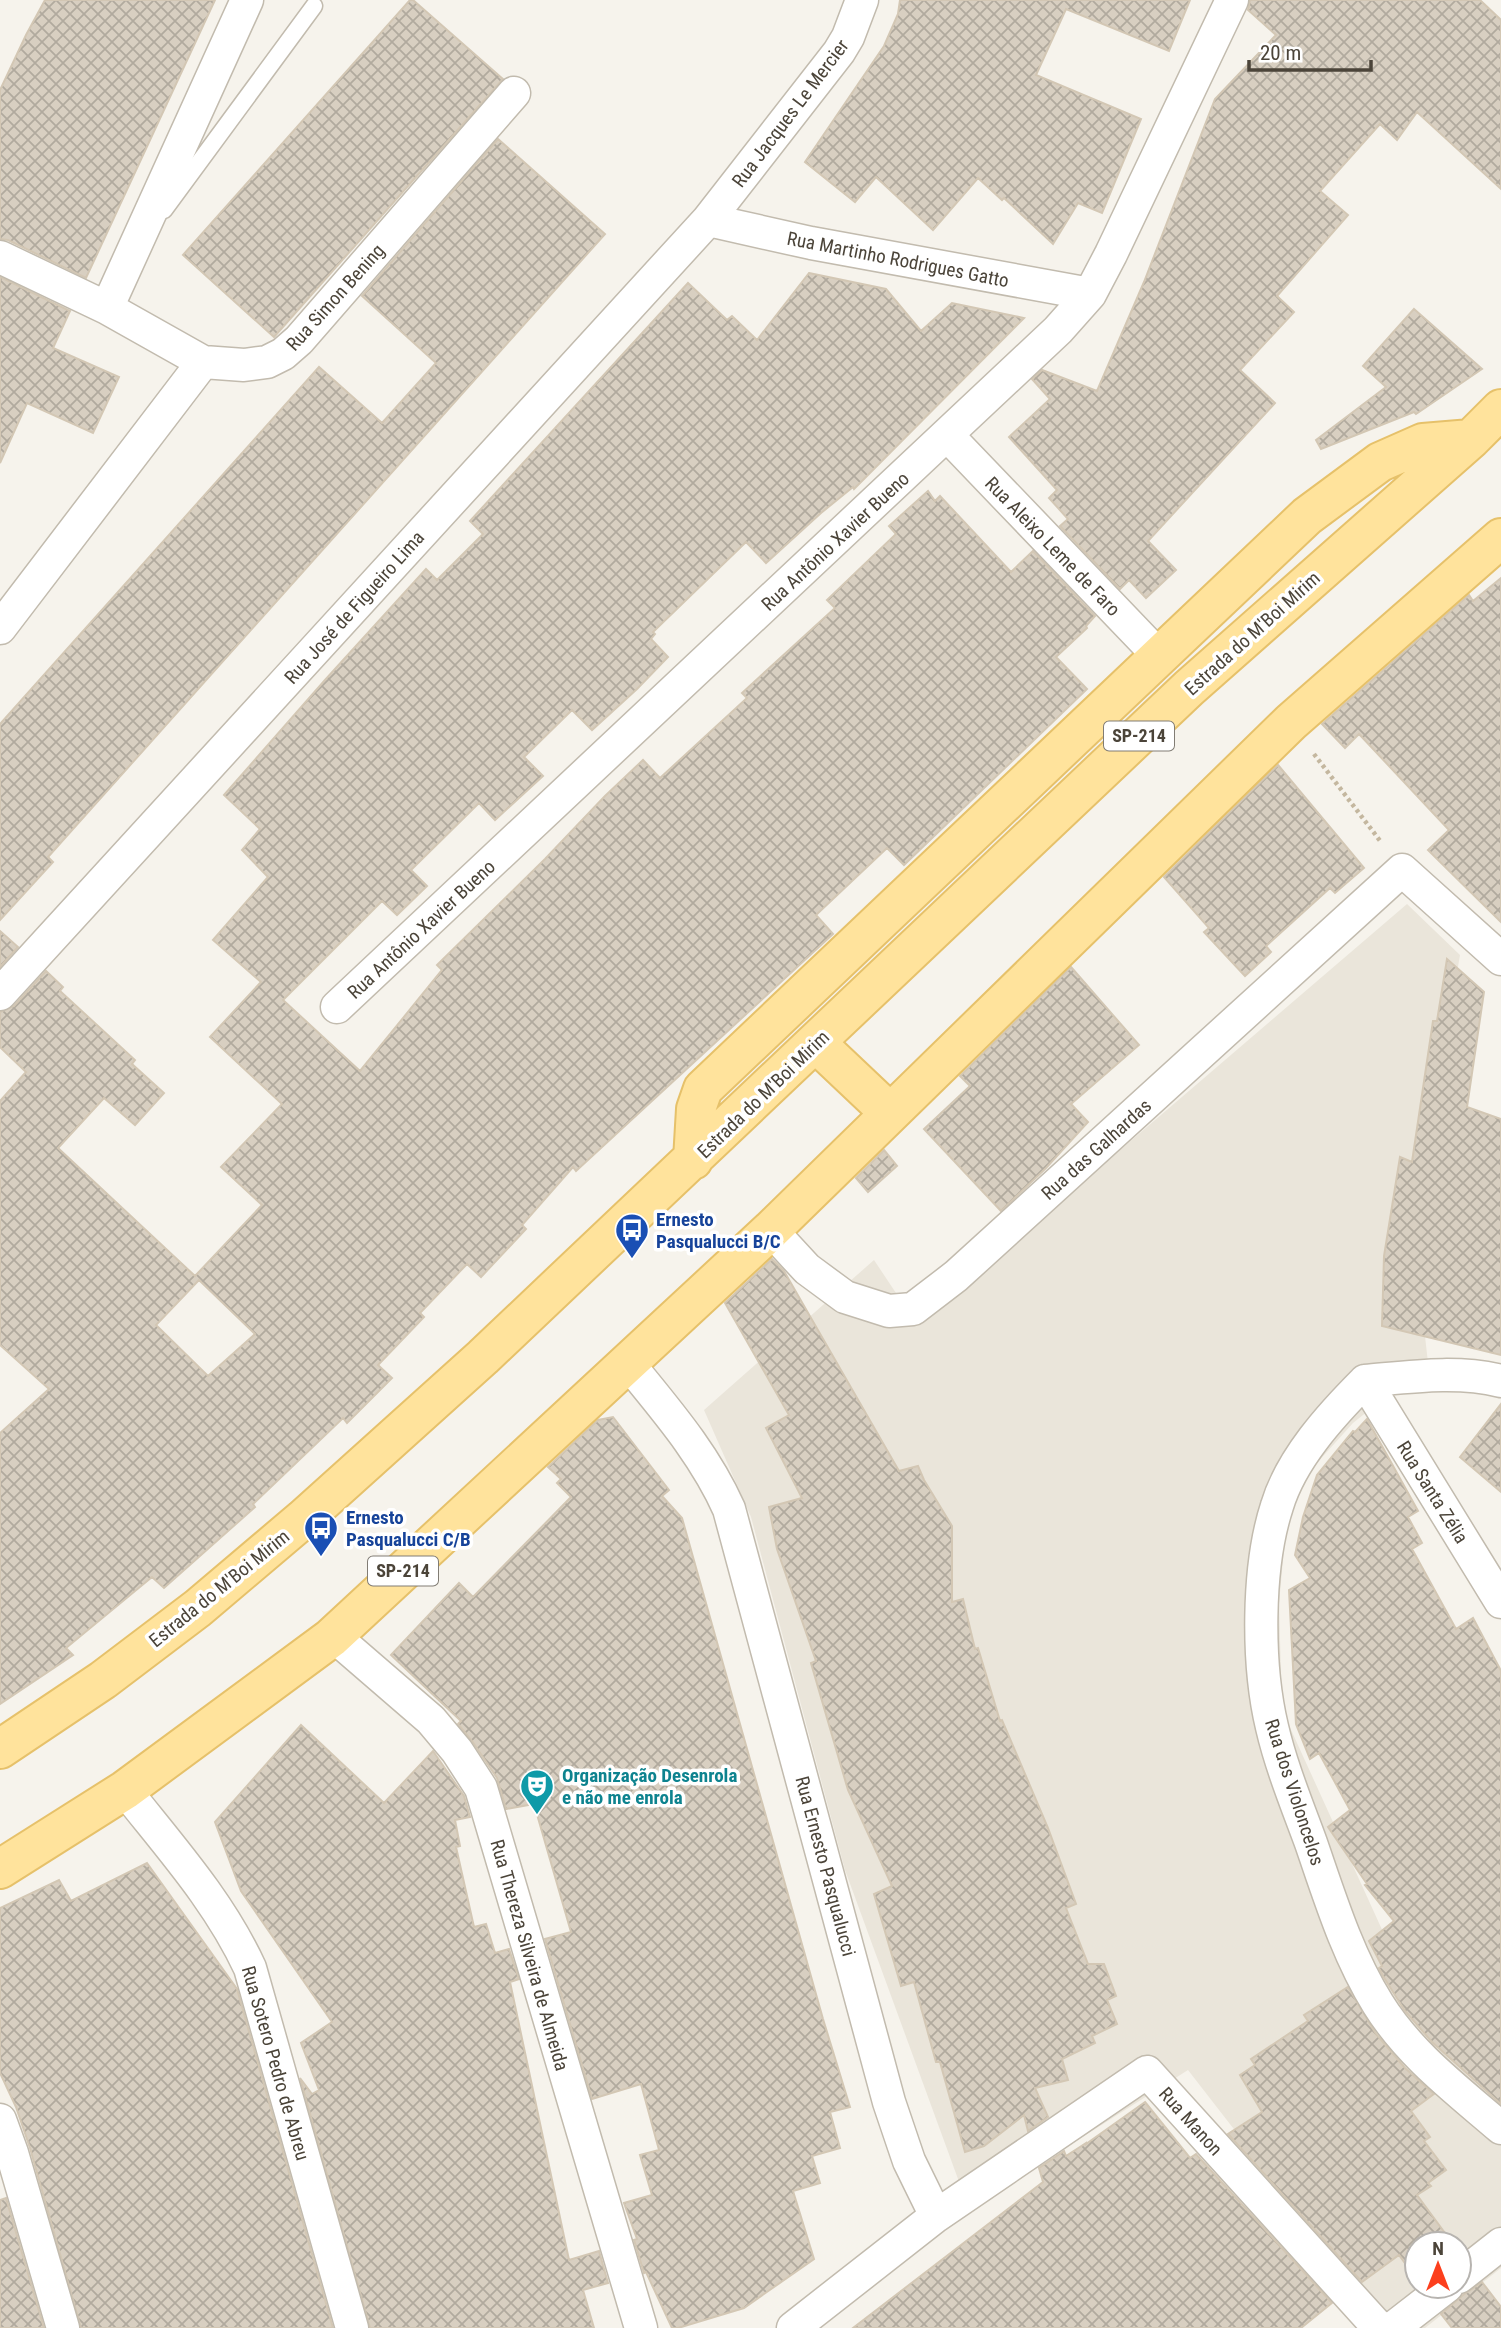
<svg xmlns="http://www.w3.org/2000/svg" width="1501" height="2328" font-family="'Roboto Condensed',sans-serif">
  <style>
    .residential { fill: #eae5da; fill-rule: evenodd }
    .building { fill: url(#building-cross-hatch); stroke: #d3c7b4; stroke-width: 2; fill-rule: evenodd }
    .lines { fill: none; stroke-linecap: round; stroke-linejoin: round }
    .lane-casing { stroke: #c2bbae; stroke-width: 19 }
    .street-casing { stroke: #c2bbae; stroke-width: 35 }
    .primary-casing { stroke: #e6c16a; stroke-width: 42 }
    .path { stroke: #c4b79f; stroke-width: 4.5; stroke-dasharray: 3.5 3.5; stroke-linecap: butt }
    .lane { stroke: #fff; stroke-width: 16 }
    .street { stroke: #fff; stroke-width: 32 }
    .primary { stroke: #ffe39c; stroke-width: 38 }
    .labels { text-anchor: middle; stroke-width: 7; stroke-linejoin: round; paint-order: stroke }
    .shield { fill: #fff; stroke: #817c74; stroke-width: 2 }
    .shield-label { font-size: 18px; font-weight: bold; fill: #4b4439 }
    .street-label { font-size: 19px; fill: #4b4439; stroke: #fff }
    .transit-label { font-size: 19px; font-weight: bold; fill: #164399; stroke: #fff; text-anchor: start }
    .culture-label { font-size: 19px; font-weight: bold; fill: #0d838f; stroke: #fff; text-anchor: start }
  </style>
  <defs>
    <pattern id="building-cross-hatch" width="8" height="8" patternUnits="userSpaceOnUse" patternTransform="scale(1.75)"><rect width="8" height="8" fill="#d8cfc1"/><path d="M0 0l8 8M0 8l8-8" fill="none" stroke="#b1aa9e"/></pattern>
  </defs>
  <rect width="100%" height="100%" fill="#f6f3ec"/>
  <path class="residential" d="M1407,904l53,51 -47,273 15,135 -75,60 -64,71 -10,110 3,106 148,325 71,61v172l-76,60h-37l-200,-258 -219,139 -124,-339 -94,-353 -47,-107 170,-150 24,36 47,4zM1417,2244h42v42h-42z"/>
  <path class="building" d="M45,0h170l-129,278 -78,-38 -8,-1v-149l26,-55z
    M410,0h3l90,79 -229,258 -91,-82z
    M900,0h290l-21,51 -103,-42 -30,66 105,44 -39,94 -24,-10 -25,41 -49,-46 -2,2 -24,-22 -45,52 -57,-53 -21,25 -50,-40 79,-116 14,-32z
    M1250,0h230l21,20v169l-84,-77 -20,28 -17,-16 -60,67 28,24 -71,81 17,16 -54,58 35,33 -127,138 28,29 -30,28 -17,-18 -9,9 -60,-63 8,-7 -19,-21 8,-8 -48,-53 41,-38 -18,-20 10,-9 55,21 47,-109 71,-183 61,-64 -28,-25z
    M498,139l107,95 -557,623 5,5 -53,58v-196l319,-357 63,56 54,-60 -74,-67z
    M809,273l77,16 35,42 31,-28 72,15 -170,171 -1,-2 -32,26 -55,50 -20,-21 -93,90 2,2 -4,5 17,18 -31,32 -45,41 -20,-20 -48,47 19,19 -48,44 -16,-17 -68,67 16,16 -30,29 -15,-14 -99,99 77,71 82,-101 -5,-5 108,-106 60,-63 38,-36 17,18 87,-80 -5,-5 93,-85 -8,-8 69,-66 -7,-8 39,-35 7,10 5,-5 71,76 22,-21 62,65 -9,10 1,2 -31,29 31,32 -183,176 -17,-17 -71,67 17,19 -257,237 -3,-4 -51,58 4,4 -45,48 -14,-13 -47,49 4,4 -46,48 14,13 -45,45 -4,-5 -90,86 2,3 -91,81 -12,-11 -86,71 7,7 -73,49v-271l49,-44 -49,-44v-244l26,-29 -26,-25v-35l14,-6 32,-35 17,16 -3,4 75,69 -3,4 32,29 -29,32 -31,-27 -46,50 137,128 67,-71 -41,-38 61,-63 -72,-67 51,-55 -48,-42 55,-63 -26,-27 18,-21 -36,-34 101,-115 101,-111 11,11 46,-46 -13,-13 218,-238 39,37 5,-4 25,24zM199,1280l56,54 -47,42 -52,-51z
    M0,277l70,34 -17,37 66,29 -26,56 -66,-30 -27,60z
    M1414,309l68,60 -66,45 -2,-2 -93,37 -5,-9 70,-53 -23,-21z
    M1501,578v344l-73,-72 21,-20 -90,-96 -14,14 -23,-24 147,-129 4,6z
    M1278,765l86,103 -29,25 -5,-5 -64,58 5,6 -26,24 -41,-44 5,-4 -45,-51z
    M0,931l18,16 -18,20z
    M1447,959l37,33 -17,115 34,12v236l-119,-29 2,-70 16,-99 12,5 21,-141h4z
    M1071,967l68,78 -68,59 17,18 -42,46 -45,43 -77,-82 46,-43 -10,-10z
    M884,1150l13,16 -29,26 -12,-14z
    M772,1259l12,12 115,200 19,-5 6,14 28,46v76l11,-3 12,50 3,-1 22,73 2,-1 46,108 28,76 -10,4 22,56h16l12,32 -9,4 10,24 -25,12 3,7 -33,16 6,21 -33,8 13,29 -20,14 -4,-16 -40,31 -19,6 -25,-90h-4l-22,-80 -13,4 -10,-34 -17,-58 18,-8 -44,-96 -37,-127 5,-2 -39,-112 -8,-42 33,-9 -36,-70 23,-13 -64,-112z
    M1501,1404v88l-41,-35z
    M613,1417l56,73 -7,6 20,22 141,501 27,88 -20,5 10,36 -28,8 8,27 -27,8 21,68 -70,49 -66,20h-6l-26,-56 -2,1 -10,-33 3,-1 -13,-36 28,-8 -12,-40 19,-5 -18,-66 -49,15 -47,-160 26,-7 -37,-128 -28,5 -9,-31 -25,-37 -14,-17 3,-3 -70,-66 68,-72 14,14 98,-100 -14,-14 4,-4 -13,-12 50,-47z
    M1367,1419l51,92 -10,6 14,26 -10,6 44,80 17,-11 28,53v433l-69,-62 -27,-31 -22,-35 -4,-8 3,-2 -13,-25 25,-20 -29,-36 2,-1 -39,-57 22,-17 -31,-57 -9,6 -14,-35 -7,-134 21,-12 -15,-23 8,-38 14,-42 36,-44 2,1z
    M301,1725l83,78 49,-52 31,45 6,21 -15,3 5,26 -4,1 18,80 12,-3 9,29 14,-4 10,30 -9,3 59,278 30,-9 9,32 -25,7 11,38h-224l-70,-250 12,16 7,-4 -18,-47 31,-21 -91,-131 -26,-69z
    M147,1863l90,126 96,339h-252l-51,-180 -14,-41 -16,-34v-165l59,-28 12,21z
    M1348,1987l28,47 29,34 29,26 -23,17 19,26 -6,4 22,29 -18,13 3,3 -14,9 36,49h-36v36l-18,-25 -37,27 -134,-148 34,-22 -22,-37 15,-10 -4,-6 57,-38 -4,-6z
    M1145,2102l45,56 6,-4 136,149 -31,25h-448l190,-146 -4,-14 25,-17 2,5 20,-13v1z
    M6,2198l38,130h-44v-128z
    M1482,2282l19,25v21h-49l-11,-14 22,-19z"/>
  <g class="lines">
    <g class="lane-casing">
      <path id="lane" d="M164,210l150,-204"/>
    </g>
    <g class="street-casing">
      <path id="street" d="M708,220l103,23 279,51
        M0,257l107,51 96,54 41,3 23,-3 16,-8 16,-14 215,-247
        M107,308l140,-308
        M948,436l210,219
        M0,628l203,-266
        M0,994l708,-774 131,-168 9,-15 14,-37
        M337,1007l721,-677 32,-36 21,-40 121,-254
        M771,1230l36,39 38,28 44,14 24,-2 43,-33 446,-406 99,89
        M627,1362c38,47 77,91 102,147l160,593 20,59 27,55
        M1365,1381c-34,34 -74,78 -88,125 -20,61 -20,158 -5,221 9,39 25,78 39,116 19,55 36,111 67,161 31,50 79,86 123,124
        M1365,1381l136,221
        M1365,1381c45,-4 91,-11 136,0
        M331,1638l12,6 88,76 26,31 24,37 160,540
        M125,1790c45,57 94,111 125,178l102,360
        M0,2120l12,33 51,175
        M1459,2277l42,-33
        M793,2328l143,-112 211,-144 232,256
        M1393,2328l54,-42"/>
    </g>
    <g class="primary-casing">
      <path id="primary" d="M816,1043l74,70
        M693,1160l3,-51 7,-20 604,-573 73,-54 43,-19 48,-4
        M0,1749l103,-69 95,-72 105,-89 180,-162 706,-669 282,-249 30,-30
        M0,1869l125,-79 206,-152 440,-408 520,-508 210,-184"/>
    </g>
    <path class="path" d="M1314,754l67,88"/>
    <use href="#lane" class="lane"/>
    <use href="#street" class="street"/>
    <use href="#primary" class="primary"/>
  </g>
  <defs>
    <g id="bus-pin" transform="scale(1.75)"><path d="M0 17L-7.5 6A9.5 9.5 0 1 1 7.5 6Z" fill="#1a4fb4" stroke="#fff"/><path d="M-5-6H5V4H4V6H2V4H-2V6H-4V4H-5ZM-3.5-4V0h7V-4ZM-3.5 1.2v1.5H-2V1.2ZM2 1.2v1.5H3.5V1.2Z" fill="#fff"/></g>
    <g id="theatre-pin" transform="scale(1.75)"><path d="M0 17L-7.5 6A9.5 9.5 0 1 1 7.5 6Z" fill="#0f9aa8" stroke="#fff"/><path d="M-5-5.5Q0-4 5-5.5V0Q5 5 0 6Q-5 5-5 0ZM-3.3-2.5H-1v1.5H-3.3ZM1-2.5H3.3v1.5H1ZM-2.8 1Q0 5.5 2.8 1Z" fill="#fff"/></g>
  </defs>
  <g fill-rule="evenodd">
    <use href="#bus-pin" x="632" y="1230"/>
    <use href="#bus-pin" x="321" y="1528"/>
    <use href="#theatre-pin" x="537" y="1786"/>
  </g>
  <g class="labels">
    <g class="shield">
      <rect x="1104" y="721.5" width="70" height="29" rx="5"/>
      <rect x="368" y="1556.5" width="70" height="29" rx="5"/>
    </g>
    <g class="shield-label">
      <text x="1139" y="742">SP-214</text>
      <text x="403" y="1577">SP-214</text>
    </g>
    <g class="street-label">
      <text transform="translate(790 113) rotate(-53)" y="7">Rua Jacques Le Mercier</text>
      <text transform="translate(898 259) rotate(11)" y="7">Rua Martinho Rodrigues Gatto</text>
      <text transform="translate(335 297) rotate(-48)" y="7">Rua Simon Bening</text>
      <text transform="translate(835 541) rotate(-43)" y="7">Rua Antônio Xavier Bueno</text>
      <text transform="translate(1053 546) rotate(46)" y="7">Rua Aleixo Leme de Faro</text>
      <text transform="translate(354 607) rotate(-48)" y="7">Rua José de Figueiro Lima</text>
      <text transform="translate(1252 633) rotate(-42)" y="7">Estrada do M'Boi Mirim</text>
      <text transform="translate(421 929) rotate(-43)" y="7">Rua Antônio Xavier Bueno</text>
      <text transform="translate(763 1094) rotate(-44)" y="7">Estrada do M'Boi Mirim</text>
      <text transform="translate(1096 1149) rotate(-42)" y="7">Rua das Galhardas</text>
      <text transform="translate(1433 1492) rotate(58)" y="7">Rua Santa Zélia</text>
      <text transform="translate(219 1588) rotate(-39)" y="7">Estrada do M'Boi Mirim</text>
      <text transform="translate(1295 1792) rotate(72)" y="7">Rua dos Violoncelos</text>
      <text transform="translate(826 1866) rotate(75)" y="7">Rua Ernesto Pasqualucci</text>
      <text transform="translate(530 1955) rotate(74)" y="7">Rua Thereza Silveira de Almeida</text>
      <text transform="translate(276 2063) rotate(74)" y="7">Rua Sotero Pedro de Abreu</text>
      <text transform="translate(1191 2121) rotate(48)" y="7">Rua Manon</text>
    </g>
    <g class="transit-label">
      <text x="656" y="1226">Ernesto<tspan x="656" dy="22">Pasqualucci B/C</tspan></text>
      <text x="346" y="1524">Ernesto<tspan x="346" dy="22">Pasqualucci C/B</tspan></text>
    </g>
    <g class="culture-label">
      <text x="562" y="1782">Organização Desenrola<tspan x="562" dy="22">e não me enrola</tspan></text>
    </g>
  </g>
  <g transform="translate(1438 2265)"><circle r="33" fill="#ffffff" stroke="#b7b4b0" stroke-width="2"/>
  <path d="M0-5L12 26L0 18L-12 26Z" fill="#fc3f1d"/>
  <text y="-10" font-size="19" font-weight="bold" text-anchor="middle" fill="#4b4439">N</text>
  </g>
  <path d="M1249 60v10h122v-10" fill="none" stroke="#4b4439" stroke-width="3.5"/>
  <text x="1260" y="60" font-size="21" fill="#4b4439" stroke="#ffffff" stroke-width="5" paint-order="stroke">20 m</text>
</svg>
